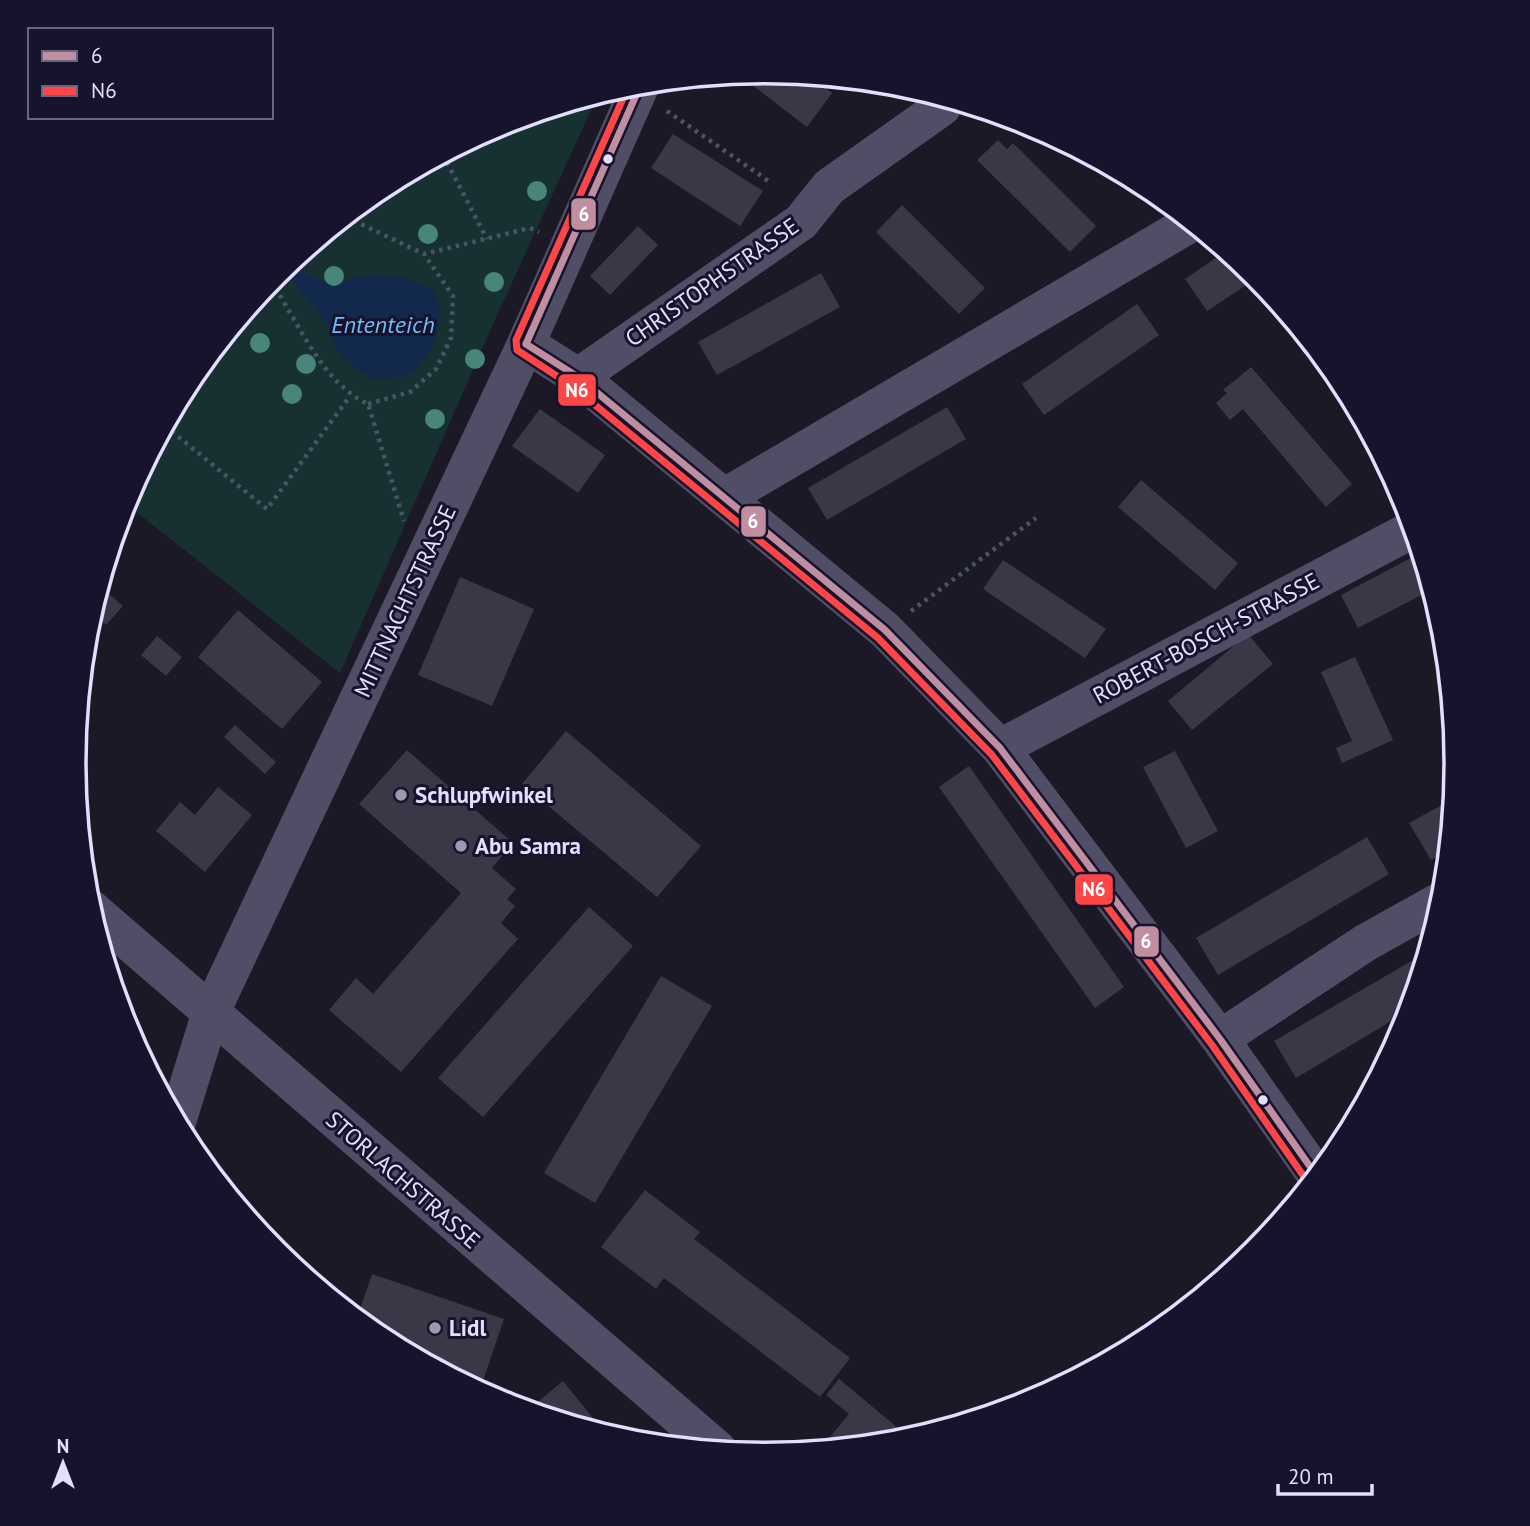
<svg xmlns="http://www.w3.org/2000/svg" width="1530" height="1526" font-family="'PT Sans',sans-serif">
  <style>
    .green { fill: #173132 }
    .water { fill: #13284d }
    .building { fill: #3a3847 }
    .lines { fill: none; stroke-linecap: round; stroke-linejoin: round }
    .path { stroke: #495563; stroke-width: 4.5; stroke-dasharray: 3.5 5; stroke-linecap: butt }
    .minor { stroke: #4f4e66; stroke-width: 38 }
    .bus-1-casing { stroke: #17132c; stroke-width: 12 }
    .bus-2-casing { stroke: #17132c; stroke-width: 12 }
    .bus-1 { stroke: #bf8fa1; stroke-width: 7 }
    .bus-2 { stroke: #ff4646; stroke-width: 7 }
    .tree { fill: #48857b }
    .bus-dot { fill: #e2dffe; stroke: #17132c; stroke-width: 2.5 }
    .poi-dot { fill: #9c9ab2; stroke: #17132c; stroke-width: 2.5 }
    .labels { text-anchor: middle; stroke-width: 6; stroke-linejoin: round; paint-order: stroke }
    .street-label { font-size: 23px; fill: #e2dffe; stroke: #17132c }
    .poi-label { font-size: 23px; font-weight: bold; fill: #e2dffe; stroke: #17132c; text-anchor: start }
    .water-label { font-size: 24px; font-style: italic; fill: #71bbf9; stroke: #17132c }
    .rim { fill: none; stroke: #e2dffe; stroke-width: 3.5 }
    .line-badge { stroke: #17132c; stroke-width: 2.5 }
    .badge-label { font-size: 19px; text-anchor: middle; font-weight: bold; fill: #fff }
  </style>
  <rect width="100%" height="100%" fill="#1b1926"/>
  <path class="green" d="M598,95l-105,229 -153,349 -215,-170 2,-5 63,-119 87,-105 104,-86 120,-64z"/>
  <path class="water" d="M295,259l12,16 24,10c37,-14 68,-14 104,6 11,35 0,56 -23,83l-36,5 -16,-7 -21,-19 -12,-30 -44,-55z"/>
  <path class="building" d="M765,72l45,4 22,17 -25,34 -69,-53z
    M673,134l90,57 -23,35 -89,-58z
    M998,140l9,9 6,-6 83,83 -26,26 -93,-92z
    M902,205l83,83 -26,26 -83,-82z
    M638,226l20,19 -48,50 -20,-19z
    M1226,251l31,27 -50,33 -22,-32z
    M821,273l19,34 -123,68 -19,-33z
    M1137,304l22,31 -115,80 -22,-31z
    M1251,367l101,117 -26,23 -83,-98 -13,11 -14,-17 11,-10 -4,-3z
    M947,407l19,32 -139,81 -19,-32z
    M540,409l65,46 -27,38 -66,-47z
    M1141,480l97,83 -23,27 -97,-83z
    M1420,553l11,37 -73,38 -17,-33z
    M1003,560l103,69 -21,29 -102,-69z
    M460,577l74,32 -42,97 -74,-31z
    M100,586l23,20 -17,19 -14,-13z
    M238,610l84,72 -40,47 -84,-72z
    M1248,634l25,30 -81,66 -24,-29z
    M157,636l25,21 -16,19 -25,-21z
    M1355,657l38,83 -51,23 -6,-15 16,-7 -31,-69z
    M235,725l41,37 -11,12 -41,-37z
    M566,731l135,115 -44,51 -135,-113z
    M407,750l106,93 -21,25 24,21 -9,10 8,7 -14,17 17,16 -117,133 -72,-62 27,-32 17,16 88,-101 -102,-89z
    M1175,751l43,80 -32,17 -43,-81z
    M969,766l155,221 -29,21 -156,-221z
    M218,787l34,28 -47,57 -49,-41 24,-29 15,13z
    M1453,799l-5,52 -17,9 -22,-37z
    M1367,837l22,37 -171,101 -22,-37z
    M589,907l44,39 -150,171 -45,-39z
    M1427,952l-19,59 -112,67 -22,-37z
    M661,976l51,30 -117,197 -51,-30z
    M645,1190l55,42 -6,7 156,119 -30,39 -156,-119 -8,11 -55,-42z
    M372,1274l132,45 -24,71 -99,-52 -24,-20z
    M839,1379l71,59 -90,11 29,-35 -23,-19z
    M563,1381l43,53 -78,-24z"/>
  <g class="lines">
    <path class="path" d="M667,111l103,71
      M443,155l44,84
      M346,217l78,37 106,-26 9,4
      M268,285l6,1c26,40 49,97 94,118l36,117
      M274,286l35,-39
      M368,404l42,-12 26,-23 15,-31 2,-42 -29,-42
      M165,426l102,83 83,-113
      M911,611l125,-93"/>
    <path class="minor" d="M526,344l52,33 307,253 115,118 220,291 96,136
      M578,377l223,-155 28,-35 113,-80
      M725,497l466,-274
      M1000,748l413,-219
      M90,908l628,542
      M1220,1039l145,-96 77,-43
      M177,1122l34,-110 315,-668 115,-260"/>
    <g class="bus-1-casing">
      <path id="bus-1" d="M526,344l52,33 307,253 115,118 220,291 96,136
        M526,344l115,-260"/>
    </g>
    <g class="bus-2-casing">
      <path id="bus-2" d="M629,85l-113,255 1,10 55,36 306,252 114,117 220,290 95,136"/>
    </g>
    <use href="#bus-1" class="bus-1"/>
    <use href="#bus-2" class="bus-2"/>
  </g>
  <g class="tree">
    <circle cx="537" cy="191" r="10"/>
    <circle cx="428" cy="234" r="10"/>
    <circle cx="334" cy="276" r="10"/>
    <circle cx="494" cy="282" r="10"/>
    <circle cx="260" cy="343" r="10"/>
    <circle cx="475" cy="359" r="10"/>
    <circle cx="306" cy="364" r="10"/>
    <circle cx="292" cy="394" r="10"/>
    <circle cx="435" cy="419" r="10"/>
  </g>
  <g class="bus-dot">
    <circle cx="608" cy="159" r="6"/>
    <circle cx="1263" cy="1100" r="6"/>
  </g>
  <g class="poi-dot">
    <circle cx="401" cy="795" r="7"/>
    <circle cx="461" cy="846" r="7"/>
    <circle cx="435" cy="1328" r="7"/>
  </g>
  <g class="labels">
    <g class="street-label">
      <text transform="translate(712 282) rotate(-35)" y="8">CHRISTOPHSTRASSE</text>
      <text transform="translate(405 601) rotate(-65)" y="8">MITTNACHTSTRASSE</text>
      <text transform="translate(1206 638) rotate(-28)" y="8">ROBERT-BOSCH-STRASSE</text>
      <text transform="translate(403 1180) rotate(41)" y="8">STORLACHSTRASSE</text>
    </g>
    <g class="poi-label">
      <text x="415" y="803">Schlupfwinkel</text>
      <text x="475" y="854">Abu Samra</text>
      <text x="449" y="1336">Lidl</text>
    </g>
    <g class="water-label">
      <text x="383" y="333">Ententeich</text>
    </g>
  </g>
  <path d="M0 0H1530V1526H0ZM86 763a679 679 0 1 1 1358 0a679 679 0 1 1-1358 0Z" fill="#17132c" fill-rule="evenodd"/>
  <path class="rim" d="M86 763a679 679 0 1 1 1358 0a679 679 0 1 1-1358 0Z"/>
  <g class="line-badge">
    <rect x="570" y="197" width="27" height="34" rx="7" fill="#bf8fa1"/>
    <rect x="557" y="373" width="40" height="34" rx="7" fill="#ff4646"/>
    <rect x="740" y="505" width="27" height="33" rx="7" fill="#bf8fa1"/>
    <rect x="1074" y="873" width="40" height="33" rx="7" fill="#ff4646"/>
    <rect x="1133" y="925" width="27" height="33" rx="7" fill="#bf8fa1"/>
  </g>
  <g class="badge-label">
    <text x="584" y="221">6</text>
    <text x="577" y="397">N6</text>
    <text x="753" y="528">6</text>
    <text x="1094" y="896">N6</text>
    <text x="1146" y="948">6</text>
  </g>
  <rect x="28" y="28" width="245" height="91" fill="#17132c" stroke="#686580" stroke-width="2"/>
  <rect x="42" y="51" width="35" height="10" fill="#bf8fa1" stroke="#686580" stroke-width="2"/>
  <text x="91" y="63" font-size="21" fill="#e2dffe">6</text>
  <rect x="42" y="86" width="35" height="10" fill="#ff4646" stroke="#686580" stroke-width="2"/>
  <text x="91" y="98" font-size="21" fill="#e2dffe">N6</text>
  <g transform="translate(63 1463)" stroke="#17132c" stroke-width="5" paint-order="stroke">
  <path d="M0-5L12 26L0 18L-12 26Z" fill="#e2dffe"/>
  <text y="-10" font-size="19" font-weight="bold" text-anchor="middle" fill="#e2dffe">N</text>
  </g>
  <path d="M1278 1484v10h94v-10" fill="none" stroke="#e2dffe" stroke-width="3.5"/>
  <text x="1288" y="1484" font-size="21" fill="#e2dffe" stroke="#17132c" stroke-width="5" paint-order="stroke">20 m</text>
</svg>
